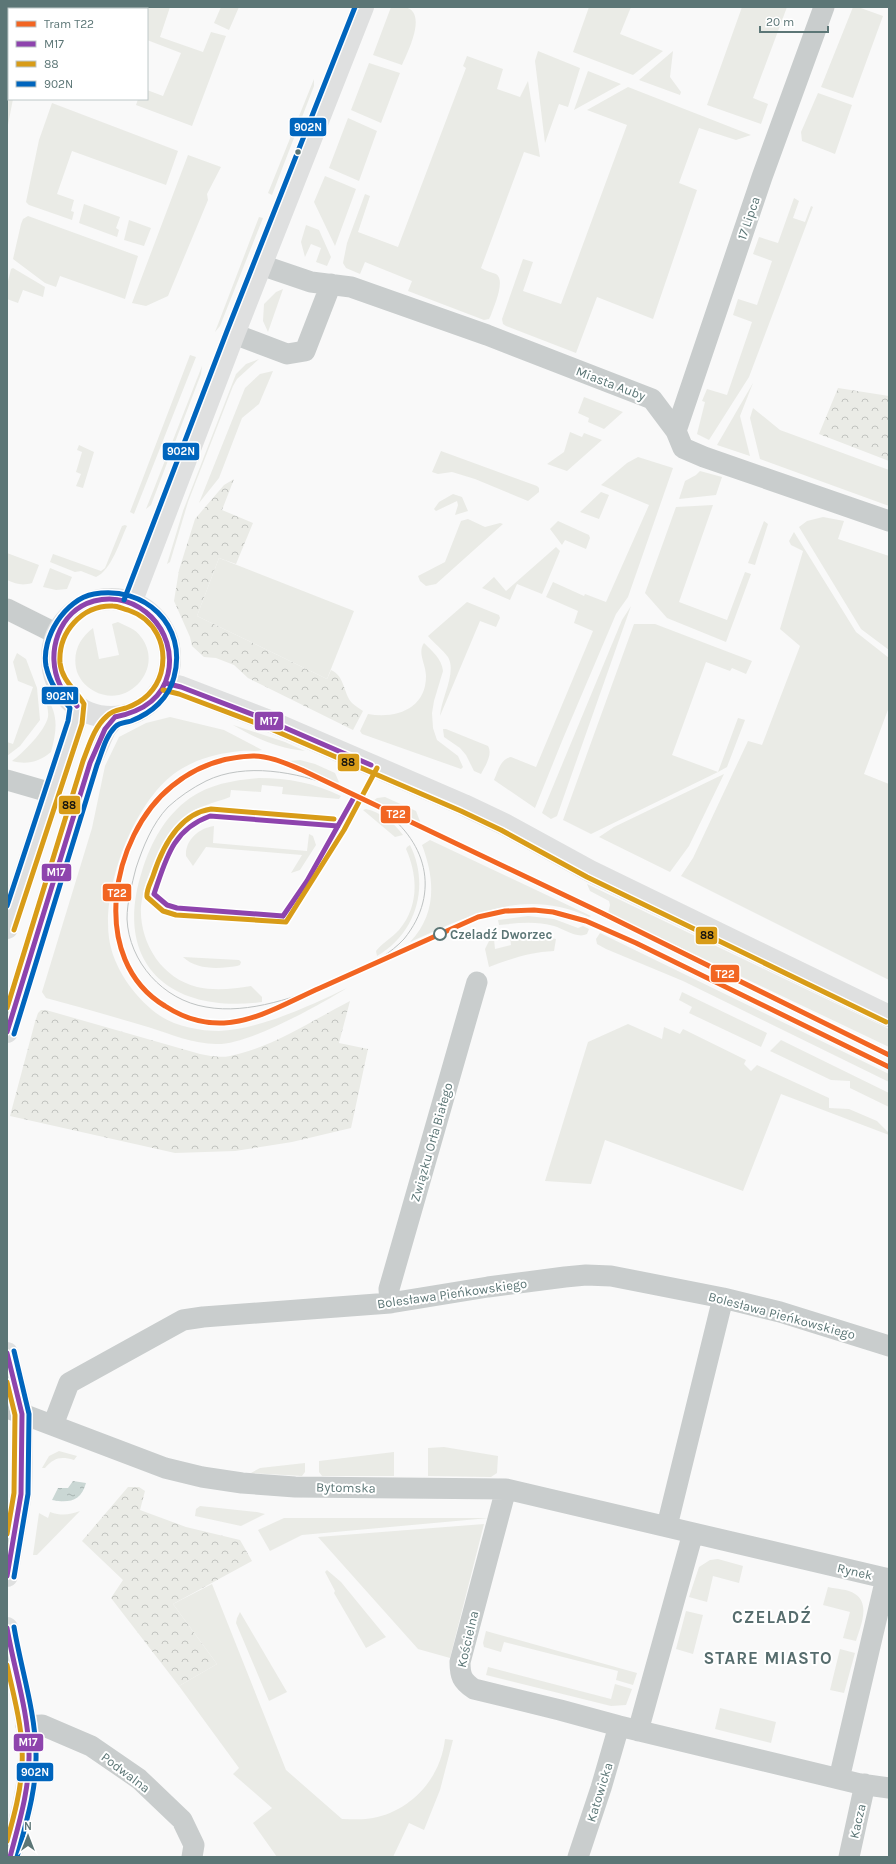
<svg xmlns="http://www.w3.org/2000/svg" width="896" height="1864" font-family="Karla,sans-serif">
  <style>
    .green { fill: #eaebe6 }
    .forest { fill: url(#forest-crowns) }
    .water { fill: url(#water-ripples) }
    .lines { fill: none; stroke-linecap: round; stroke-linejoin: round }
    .street { stroke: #c9cdcd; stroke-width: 21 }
    .secondary { stroke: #dfe0e0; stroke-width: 22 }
    .tram { stroke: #bfc3c3; stroke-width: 1 }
    .bus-1-casing { stroke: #fff; stroke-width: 8 }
    .bus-2-casing { stroke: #fff; stroke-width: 8 }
    .bus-3-casing { stroke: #fff; stroke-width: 8 }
    .bus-1 { stroke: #8e44ad; stroke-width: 5 }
    .bus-2 { stroke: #d89c18; stroke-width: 5 }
    .bus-3 { stroke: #0065bd; stroke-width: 5 }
    .tram-1-casing { stroke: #fff; stroke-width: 8 }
    .tram-1 { stroke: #f26522; stroke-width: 5 }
    .bus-dot { fill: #5c7676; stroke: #fff; stroke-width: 1.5 }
    .stop-dot { fill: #fff; stroke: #5c7676; stroke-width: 2 }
    .labels { text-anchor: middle; stroke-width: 4; stroke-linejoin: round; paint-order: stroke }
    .street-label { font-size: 13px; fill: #5c7676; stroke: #fff }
    .stop-label { font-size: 13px; font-weight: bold; fill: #5c7676; stroke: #fff; text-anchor: start }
    .district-label { font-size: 17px; font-weight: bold; letter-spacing: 1px; fill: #576d6e; stroke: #fff }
    .line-badge { stroke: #fff; stroke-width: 1.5 }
    .badge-label { font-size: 11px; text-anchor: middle; font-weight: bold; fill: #fff }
    .pale-badge-label { font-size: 11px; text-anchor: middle; font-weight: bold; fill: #111 }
  </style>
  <defs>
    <pattern id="forest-crowns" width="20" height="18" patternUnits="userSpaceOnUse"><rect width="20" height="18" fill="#eaebe6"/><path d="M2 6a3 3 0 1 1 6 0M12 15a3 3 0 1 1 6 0" fill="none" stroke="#c1c3bf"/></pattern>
    <pattern id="water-ripples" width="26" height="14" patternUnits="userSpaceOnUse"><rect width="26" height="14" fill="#cad7d4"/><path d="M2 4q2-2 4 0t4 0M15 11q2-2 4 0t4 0" fill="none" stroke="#a7b3b1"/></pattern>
  </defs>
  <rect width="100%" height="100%" fill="#f9f9f9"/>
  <path class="green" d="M71,7h99l-10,30 43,15 8,-20 15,4 -34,90 -56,-21 2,-6h9v-9l16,6 18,-43 -34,-13v-31h-77z
    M221,7h18l-10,23 -15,-7z
    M391,7c4,0 9,-1 13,0 25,4 3,46 -2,58l-29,-10z
    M589,7h42l-11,27 43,17 -30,24 -60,-23z
    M742,7h45l-34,91 15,6 -7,20 -54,-19z
    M853,7h5l25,9 -30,82 -32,-11z
    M538,51l42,17 -12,39 -9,-3 -14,39 -10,-82z
    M673,51l-3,26 11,15 -1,3 -41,-15z
    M467,56l36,13 -6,20 23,8 8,-16 12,76 -16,-5 -43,116c5,3 10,4 15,6 10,6 -2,32 -5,41l-2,4 -5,1 -76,-29 4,-10 -47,-19 -5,12 -14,-6 -3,-5 4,-20 18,-49 5,2 -12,36 40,15 68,-179 -3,-2z
    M369,63l31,10 -19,50 -30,-13z
    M588,71l33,13 -47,26z
    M314,79v7l-42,109 -4,-2z
    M7,85l2,1v13h4l-6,31z
    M628,87l123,48 -15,5 -37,-12 -20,55 18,7 -44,129 -56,-22 -21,56 -70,-27 -3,-2 -1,-5 21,-60 10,3 -10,29 38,13 66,-179 -40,-15z
    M818,93l34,12 -17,49 -33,-13 -1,-9z
    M52,103l126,48 -12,34 -94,-34 -15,43 17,6 -3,11 3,1 -2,8 -43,-15 -3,-3 13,-62z
    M348,118l29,13 -18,50 -30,-13z
    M188,155l33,12 -14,27 1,6 -40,96 -22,10 -14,-3z
    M325,176l31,13 -21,57 -21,-44z
    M794,198l5,3 -6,17 12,4 6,-16 2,1 -64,170 -40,63 -12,-6 8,-32 -3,-1 5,-12 20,6 25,-73 -19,-7 5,-16 19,6 15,-44 -19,-7 6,-17 19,6z
    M84,204l36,13 -4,11 3,2 -2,7 -38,-14z
    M28,216l110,40 -13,43 -65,-23 -4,11 -11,-4 -32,-24 8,-35 2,-5z
    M259,217l4,1 -43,108 -5,6z
    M129,220l22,8 -7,18 -20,-6z
    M306,225l13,5 12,27 -4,9 -11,-4 5,-14 -10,-4 -6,13 -4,-15z
    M13,268l32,19 -2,10 -20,-7 -5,13 -11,-4v-14l4,-16z
    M283,289l-15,43 -5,-11 1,-17 12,-12z
    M190,355l6,2 -62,157 -4,-2z
    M259,359l-22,20 -4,7 -45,116 -18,60 -3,2 16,-53 53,-137 10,-10z
    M202,366l-1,8 -50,131 -5,4z
    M273,371l-14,33 -17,14 -23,60 -20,25 46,-115 15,-14z
    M753,383l-13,33 10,40 -33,-11z
    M584,397l39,15 -19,17 -16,-7 1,-4 -11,-5z
    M753,408l27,22 109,40v36l-129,-47 -10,-41z
    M570,432l12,5 2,-4 18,7 -35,31 -20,-7 17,-12z
    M79,445l15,7 -11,36 -7,-2 5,-12 -5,-2 6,-20 -5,-2z
    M441,451l96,35 2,2v4l-11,9 -53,-22 -23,-7 -14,2 -6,-2z
    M638,457l35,11 -45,129 -12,17 -54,127 -27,67 -41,-28c4,-9 7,-22 17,-23l25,10 57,-136 -19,-8 4,-12 -32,-14 7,-15 31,14 1,-2 21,8 43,-97 -48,-20 26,-22z
    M700,471l22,6 -6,18 -37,4 6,-18 11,-6z
    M601,492l8,3 -10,24 -19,-7z
    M453,494l9,3 6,14 -13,4 3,-10 -1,-4 -21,10 -2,-2 5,-7z
    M713,505l-34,97 48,18 18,-48 6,2 -25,68 -59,-24 -22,-25 31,-86z
    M823,517l21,4 -6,18 51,17v94l-28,-21 -62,-102 8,-6z
    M468,519l17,8 15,-4 3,1 -67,60 -10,2 -6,-5 -2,-5 27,-14 16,-41z
    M558,521l31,14 1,3 -4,11 -21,-9 -3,5 -12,-16z
    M764,521l4,3 -13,41 -7,-2z
    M125,525l2,1c-7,15 -16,45 -31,51l-15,-6 -6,1 -25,-10 3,-8 48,17 4,-3 17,-42z
    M794,532l62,100 33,26v49l-25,67 25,10v196l-208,-104 12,-18 55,-117 14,4 38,-99 -20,-17 23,-78 -12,-6 -2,-4z
    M556,547l4,4 -18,43 -25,-10 -7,16 -28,-12 12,-11 12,14z
    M7,553l32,12 -7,18c-10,3 -16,1 -25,-3z
    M219,558l135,53 -27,68 -130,-63z
    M50,568l22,9 -5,12 -11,1 -13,-3z
    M467,602l32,13 1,3 -4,9 -16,-6 -40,95c1,-18 17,-43 8,-59 -5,-7 -14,-14 -20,-21z
    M631,606l-74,210 -6,3 -9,-6 80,-193z
    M118,622c8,4 18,7 23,15 24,31 -13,73 -47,54 -9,-5 -16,-13 -18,-23 -3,-17 4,-30 17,-40l6,31 20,-4 -7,-31z
    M634,624h21l97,37 -6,13 -14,-6 -2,3 -24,-9 -34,93 46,17 20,-54 7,2 -18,47 -9,5 -127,62 -28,-14z
    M424,643c8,8 18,16 19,28l-9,30 -2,12 1,15 4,12 21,16 5,11 -2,2 -99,-35 -2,-3 8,-17c28,5 58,-5 58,-38 0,-12 -9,-23 -2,-33z
    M17,653l9,6 11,29 3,32 -20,26 -13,10v-14l6,2 20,-57 -15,-6 -5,-19z
    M45,695c14,19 12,35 6,57 -12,10 -24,13 -39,9 11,-8 33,-30 36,-44 1,-6 -2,-15 -3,-22z
    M170,717l54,13 38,20c-7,2 -14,0 -21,1 -22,2 -45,8 -63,20 -44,29 -76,116 -69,167 4,29 24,57 47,75 17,13 43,18 63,18 39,-1 93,-26 128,-43 -28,17 -98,57 -131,56 -22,0 -46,-10 -68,-17 -34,-10 -68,-20 -102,-29l-4,-6 50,-164 13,-62 14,-29 27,-14z
    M233,725l52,17 20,9c-27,-3 -48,-12 -72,-26z
    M443,729h3l42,17c5,9 -3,20 -7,28l-7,-3 -8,-16 -6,-7 -16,-11z
    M300,760l15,4 20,9 4,9 -3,2 -48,-23z
    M724,774l-35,72 -19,26 -71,-35 15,-10z
    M259,778c30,0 55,5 82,18l-2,3 -57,-5 1,-7 -21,-2 -1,7 -30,-2 -1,7c-15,6 -34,9 -46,20 -13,11 -20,26 -27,40 -8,15 -14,32 -16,49 -2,36 20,72 56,81 17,4 37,2 54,-1l11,11v5c-91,12 -150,-37 -120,-131 9,-29 23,-55 48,-73 20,-14 45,-18 69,-20z
    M385,797l31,14 5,13 -48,-23 4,-3z
    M366,809c15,3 28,14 37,26l-8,2 -32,-27z
    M214,826l-1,17 94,8 2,-17 4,2 3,9 -16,25 -9,3 11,-18 -96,-8 -13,19 -7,-10c-1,-16 13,-28 28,-30z
    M430,840l161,76 -2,1c-66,-30 -118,-2 -179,25 27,-28 25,-63 12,-97z
    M410,845c20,40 7,88 -33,111l-1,-5c6,-8 16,-13 23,-21 20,-24 19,-54 7,-81l1,-2z
    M587,884l302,145v18l-281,-134 2,-8 -1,-4 -19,-10z
    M528,916l26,3 24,9 5,-2 6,3 -2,5c-10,5 -23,-5 -33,-8 -18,-5 -36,-3 -55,-1l-1,-5z
    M600,933l289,141v8l-206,-101 -77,-32 -9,-5 -1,-5z
    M519,934l23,2 14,3 -2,12c-24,1 -44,8 -65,16l-4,-18 4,-8 5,-2 1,10 16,-4 -1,-8z
    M183,957l56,3 2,2 -1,3 -3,1c-18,3 -41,4 -54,-9z
    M682,992l85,41 -6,14 -72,-34 3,-6 -13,-7z
    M628,1024l34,15 2,-12 16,7 3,-5 63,31 -2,4 7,7 6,-6 72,33v10l20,1 28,12 12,12v2l-108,-41 -38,97 -138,-51 -14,44 -46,-3 43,-139z
    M781,1040l108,53v14l-39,-19v-7l-19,-1 -61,-29z
    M444,1447l54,9 -1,17 -6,4 -63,-1v-28z
    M59,1451l18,5 -3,4c-14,-4 -20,-2 -29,8h-3l7,-12z
    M394,1452v24h-72l-3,-4v-11z
    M305,1463v9l-3,4 -51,-3 9,-5z
    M200,1506l57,6 8,2 -24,12 -46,-10 1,-7z
    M80,1511l-43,44h-4l6,-42 9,5 2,-6c12,4 19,3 30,-1z
    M284,1518h205l-187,17 -32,16 -12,-21z
    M484,1524l-34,134 -32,-9 -100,-112z
    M718,1559l25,7 -4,17 -26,-7 -6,26 -18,-5 10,-30 11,-7z
    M327,1570l14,12 45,55 -20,11 -32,-55 1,-2 -10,-19z
    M212,1584l74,186 56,49c10,0 22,1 31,-1 38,-7 68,-40 72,-79l8,1 -13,50 -16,40 -15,-7 -16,34h-116l-24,-34 19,-15 -39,-34 6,-6 -60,-82 38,-22 -44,-60z
    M828,1587c8,2 20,2 27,7 16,10 5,34 1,47l-13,-3 7,-26 -27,-7z
    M686,1611l17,4 -10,39 -17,-5z
    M240,1612l47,80 -18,9 -33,-78 1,-5z
    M486,1631l151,42 -4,12 -17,-5 2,-9 -114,-29 -3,10 -17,-5 -1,-4z
    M840,1649l15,4 -11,40 -14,-3z
    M488,1667l123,32 4,-15 17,5 -6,16 -15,1 -125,-31z
    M720,1708l56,14 -5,21 -56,-14z"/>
  <path class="forest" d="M838,388l51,8v65l-70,-27z
    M234,479l-12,31 31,13 -17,41 -17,-6 -22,58 130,63 4,-9c14,6 12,23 21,33 3,3 7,5 11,8l-10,19 -105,-52 -14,-13 -18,-7 -12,-1 -12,-11 -2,-9 -16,-36 5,-31 16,-51 29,-34z
    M350,1001l-11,42 29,6 -17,79 -59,14 -57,9 -60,2 -165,-37 25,-94 3,-9 3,-3h5l154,44c10,2 20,4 30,2 39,-7 85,-37 120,-55z
    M128,1487h11l6,4 -5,19 46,17 54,13 12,21 -79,43 44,60 -38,22 -68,-88 12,-18 -41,-39z"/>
  <path class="water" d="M73,1481l13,2c-5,19 -18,20 -34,17l6,-12h10z"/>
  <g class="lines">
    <path class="street" d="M261,265l50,17 40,5 136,48 165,64 24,32 7,17 21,9 185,64
      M234,334l53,20 18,-3 26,-67
      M676,431l86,-254 62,-170
      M7,609l50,25
      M7,780l45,13
      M390,1303l-1,-14 88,-307
      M7,1408l158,60 37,9 40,6 53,4 211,2 383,90
      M53,1425l16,-42 114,-63 20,-3 187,-14 98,-16 77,-10 21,-2 25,1 112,22 57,14 109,34
      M506,1489l-46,173c0,14 2,19 14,27l86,21 59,16 241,58 29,4
      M667,1526l56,-228
      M26,1726l16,-1 49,21 48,33 43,41 12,25 -2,12
      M638,1731l55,-198
      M839,1779l47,-201
      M578,1857l23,-69 18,-62
      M849,1857l16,-73"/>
    <path class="secondary" d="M52 658a59 59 0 1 1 118 0a59 59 0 1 1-118 0Z
      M131,603l103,-269 129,-327
      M165,683l16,4 86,33 197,85 40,19 86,47 299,145
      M7,928l68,-205 2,-17
      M7,1032l83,-269 15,-34 10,-12
      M7,1353l15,61v48l-1,32 -14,82
      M7,1628c6,41 21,82 22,124 1,36 -10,70 -19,105"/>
    <path class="tram" d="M335,787c-38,-15 -90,-25 -129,-6 -14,7 -27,16 -38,26 -16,17 -25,40 -32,61 -4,16 -9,34 -9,51 2,43 36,81 79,88 43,8 92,-11 132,-26
      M356,973c17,-10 35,-20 48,-34 38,-47 22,-100 -25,-131"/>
    <g class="bus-1-casing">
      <path id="bus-1" d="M165,683l16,4 86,33 104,45
        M77,706c-5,-7 -14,-14 -17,-21 -15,-31 -2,-74 34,-84 44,-12 84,30 74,73 -6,26 -28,38 -53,43
        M154,894c12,-35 18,-64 56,-78l128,10
        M154,894l13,11 10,3 106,8
        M283,916l24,-35 46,-82
        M7,1032l83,-269 15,-34 10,-12
        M7,1353l15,61 -1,80 -14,82
        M7,1628c7,41 21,82 22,124 1,36 -10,71 -19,105"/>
    </g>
    <g class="bus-2-casing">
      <path id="bus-2" d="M163,690l16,4 85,32 197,85 40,19 86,47 299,145
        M334,819l-123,-10c-33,5 -49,39 -58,67 -2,6 -7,14 -6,21l16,14 13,4 110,7 58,-92 33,-62
        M7,1008l76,-247c6,-15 11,-34 24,-45 6,-6 12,-6 19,-8 17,-6 30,-18 35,-35 7,-28 -6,-54 -33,-63 -5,-1 -10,-4 -15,-4 -31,-1 -55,26 -53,57 2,18 16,27 24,41l-2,20 -68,206
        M7,1382l8,33 -1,78 -7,41
        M7,1665c7,33 17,66 15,100 -1,26 -8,51 -15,76"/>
    </g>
    <g class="bus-3-casing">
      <path id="bus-3" d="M124,600l103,-269 128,-324
        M7,906l61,-185 2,-13c-11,-13 -20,-24 -24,-42 -5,-28 19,-67 48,-72 50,-9 94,31 80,83 -5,21 -22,36 -43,44 -6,2 -11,1 -16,6 -10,10 -13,26 -18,38l-83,269
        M14,1351l15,63 -1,80 -14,83
        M14,1627c7,42 21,83 22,126 1,35 -10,70 -19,104"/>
    </g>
    <use href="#bus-1" class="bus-1"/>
    <use href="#bus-2" class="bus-2"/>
    <use href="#bus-3" class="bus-3"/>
    <g class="tram-1-casing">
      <path id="tram-1" d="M889,1055l-287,-142 -300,-143c-15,-6 -32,-14 -49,-14 -31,1 -58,11 -81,30 -62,50 -84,174 -7,220 17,11 38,18 59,17 34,-2 66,-22 96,-35 53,-24 105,-47 158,-71l27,-6 29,-1 19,2 33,9 50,22 253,124"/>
    </g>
    <use href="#tram-1" class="tram-1"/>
  </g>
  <circle class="bus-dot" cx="298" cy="152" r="3.5"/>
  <circle class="stop-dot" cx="440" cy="934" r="6"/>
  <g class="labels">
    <g class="street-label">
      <text transform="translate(748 218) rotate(-71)" y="5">17 Lipca</text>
      <text transform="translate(611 383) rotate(21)" y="5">Miasta Auby</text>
      <text transform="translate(431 1142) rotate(-74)" y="5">Związku Orła Białego</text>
      <text transform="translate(452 1293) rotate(-8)" y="5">Bolesława Pieńkowskiego</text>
      <text transform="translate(782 1315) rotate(15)" y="5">Bolesława Pieńkowskiego</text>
      <text transform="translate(346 1487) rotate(1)" y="5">Bytomska</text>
      <text transform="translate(855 1571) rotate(13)" y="5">Rynek</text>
      <text transform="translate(467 1639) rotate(-77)" y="5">Kościelna</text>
      <text transform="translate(126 1772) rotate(37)" y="5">Podwalna</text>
      <text transform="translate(599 1792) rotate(-73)" y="5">Katowicka</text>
      <text transform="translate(857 1821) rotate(-77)" y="5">Kacza</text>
    </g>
    <g class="stop-label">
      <text x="450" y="939">Czeladź Dworzec</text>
    </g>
    <g class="district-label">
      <text x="772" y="1623">CZELADŹ</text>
      <text x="768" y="1664">STARE MIASTO</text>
    </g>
  </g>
  <g class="line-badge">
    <rect x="289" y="117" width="38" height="20" rx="4" fill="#0065bd"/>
    <rect x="162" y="442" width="38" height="19" rx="4" fill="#0065bd"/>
    <rect x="41" y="686" width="38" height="19" rx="4" fill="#0065bd"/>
    <rect x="254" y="711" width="30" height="20" rx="4" fill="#8e44ad"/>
    <rect x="337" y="753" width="23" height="19" rx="4" fill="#d89c18"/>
    <rect x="58" y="795" width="23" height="20" rx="4" fill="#d89c18"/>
    <rect x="380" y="805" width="31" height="19" rx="4" fill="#f26522"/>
    <rect x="41" y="863" width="31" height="19" rx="4" fill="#8e44ad"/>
    <rect x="102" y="883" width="30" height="19" rx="4" fill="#f26522"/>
    <rect x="695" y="926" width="23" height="19" rx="4" fill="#d89c18"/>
    <rect x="710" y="964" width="30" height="19" rx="4" fill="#f26522"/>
    <rect x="13" y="1733" width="31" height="19" rx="4" fill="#8e44ad"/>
    <rect x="16" y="1762" width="38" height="20" rx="4" fill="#0065bd"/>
  </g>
  <g class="badge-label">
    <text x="308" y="131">902N</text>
    <text x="181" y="455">902N</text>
    <text x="60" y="700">902N</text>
    <text x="269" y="725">M17</text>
    <text x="396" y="818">T22</text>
    <text x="56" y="876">M17</text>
    <text x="117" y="897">T22</text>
    <text x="725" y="978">T22</text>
    <text x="28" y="1746">M17</text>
    <text x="35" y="1776">902N</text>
  </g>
  <g class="pale-badge-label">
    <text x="348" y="766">88</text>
    <text x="69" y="809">88</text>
    <text x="707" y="939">88</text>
  </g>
  <rect width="896" height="1864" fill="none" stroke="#5c7676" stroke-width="16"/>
  <rect x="8" y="8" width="140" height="92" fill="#ffffff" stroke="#bec8c8"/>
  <rect x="16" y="21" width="20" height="6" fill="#f26522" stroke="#bec8c8"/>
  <text x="44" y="28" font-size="12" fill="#5c7676">Tram T22</text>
  <rect x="16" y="41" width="20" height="6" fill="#8e44ad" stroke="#bec8c8"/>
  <text x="44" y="48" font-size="12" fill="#5c7676">M17</text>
  <rect x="16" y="61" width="20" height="6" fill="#d89c18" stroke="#bec8c8"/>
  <text x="44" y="68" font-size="12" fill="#5c7676">88</text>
  <rect x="16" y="81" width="20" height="6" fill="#0065bd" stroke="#bec8c8"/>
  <text x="44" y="88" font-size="12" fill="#5c7676">902N</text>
  <g transform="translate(28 1836)" stroke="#ffffff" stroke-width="3" paint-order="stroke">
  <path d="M0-3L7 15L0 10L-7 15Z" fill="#5c7676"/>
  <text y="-6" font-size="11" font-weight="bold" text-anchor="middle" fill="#5c7676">N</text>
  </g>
  <path d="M760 26v6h68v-6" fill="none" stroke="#5c7676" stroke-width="2"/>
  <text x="766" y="26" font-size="12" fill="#5c7676" stroke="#ffffff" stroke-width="3" paint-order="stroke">20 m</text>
</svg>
